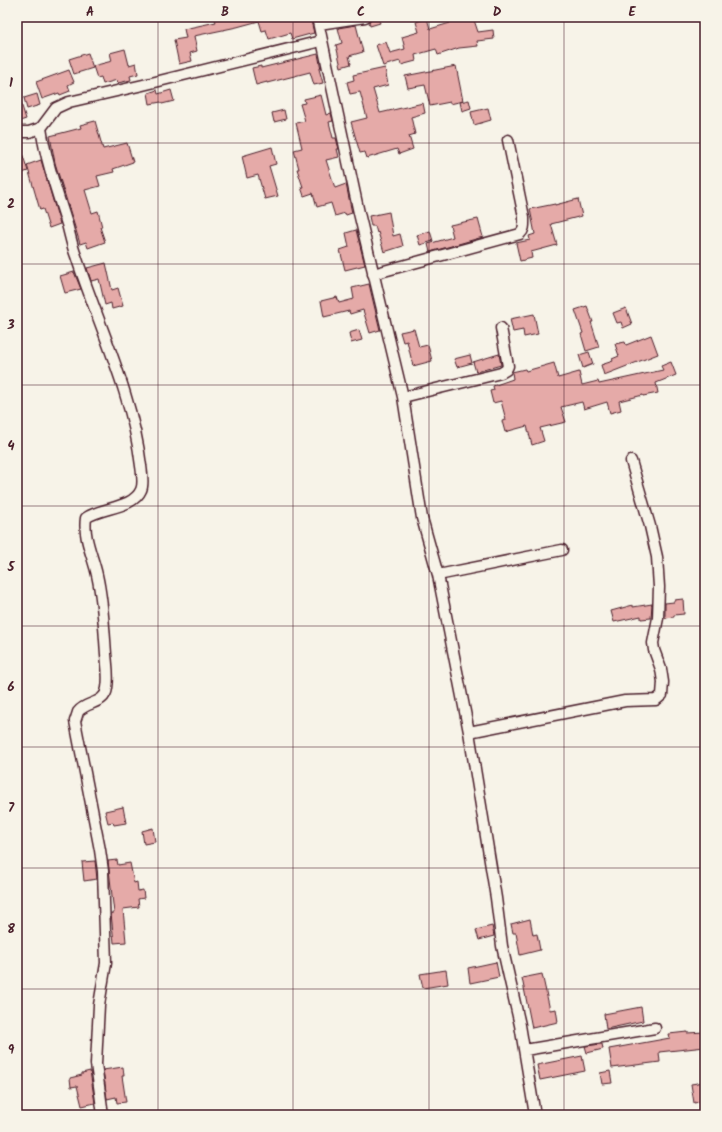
<svg xmlns="http://www.w3.org/2000/svg" width="722" height="1132" font-family="Kalam,sans-serif">
  <style>
    .building { fill: #e5aaa8; stroke: #4a1f2b }
    .lines { fill: none; stroke-linecap: round; stroke-linejoin: round }
    .minor-casing { stroke: #4a1f2b; stroke-width: 13 }
    .minor { stroke: #f7f3e8; stroke-width: 10 }
    .grid { fill: none; stroke: #4a1f2b; stroke-width: 1; stroke-opacity: 0.55 }
    .neatline { fill: none; stroke: #4a1f2b; stroke-width: 1.5 }
    .grid-label { font-size: 13px; text-anchor: middle; font-weight: bold; fill: #4a1f2b }
  </style>
  <rect width="100%" height="100%" fill="#f7f3e8"/>
  <filter id="ink" filterUnits="userSpaceOnUse"><feTurbulence type="fractalNoise" baseFrequency=".025" numOctaves="2"/><feDisplacementMap in="SourceGraphic" scale="8" xChannelSelector="R" yChannelSelector="G"/><feConvolveMatrix kernelMatrix="1 2 1 2 8 2 1 2 1" color-interpolation-filters="sRGB"/></filter>
  <g filter="url(#ink)">
    <path class="building" d="M214,17h96l4,16 -22,6 -2,-6 -21,6 -3,-9 -4,1 -3,-10 -22,6 -43,9 3,15 -7,2 2,8 -13,3 -5,-24 12,-2 -2,-9 32,-7z
      M371,17h7l2,6 -10,3 -1,-4z
      M463,17h10l5,15 15,-2 1,9 -17,2 1,5 -19,2 -21,7 -2,-6 -21,6 1,6 -15,4 -1,-4 -17,5 -7,-21 10,-3 4,11 15,-4 -3,-12 17,-5 -3,-10 11,-4 3,11 20,-6 -1,-2z
      M356,25l7,27 -14,4 2,8 -10,3 -5,-22 6,-2 -4,-15z
      M125,49l4,16 7,-2 2,11 -8,2 1,4 -13,3 -1,-3 -14,4 -2,-7 -4,1 -4,-12 19,-5 -2,-8z
      M88,53l5,15 -19,6 -5,-15z
      M318,54l3,15h-2l4,14 -9,2 -4,-13 -43,11v-1l-11,3 -4,-17 9,-2v2z
      M456,66l7,35 -13,3v-2l-20,4 -5,-21 -17,3 -3,-12z
      M385,68l3,17 -15,4 7,24 43,-10 2,10 -14,4 4,17 -6,2 4,13 -14,5 -2,-5 -30,9 -2,-6 -5,1 -9,-31 16,-4 -7,-26 -10,2 -3,-12 7,-2 -1,-5z
      M69,70l5,12 -6,3 2,6 -10,4 -1,-2 -17,6 -6,-17z
      M157,90l1,4 13,-4 3,11 -12,3 -1,-2 -11,2 -2,-11z
      M37,94l3,11 -13,4 -3,-11z
      M321,95l5,20 5,-2 2,8 -4,1 4,16h3l3,11h-2l2,8 -13,3 9,28 11,-4 6,29 -6,2 -1,-2 -10,3 -4,-13 -14,4 -4,-14 -9,3 -3,-9h2l-6,-18h2l-5,-19 8,-2 -6,-25 9,-2 -5,-17 5,-1 -1,-4z
      M17,97h2l7,22 -9,3z
      M469,100l2,8 -9,3 -2,-9z
      M488,108l3,12 -17,5 -3,-13z
      M284,110l2,9 -12,3 -2,-9z
      M95,121l8,28 24,-6 6,19 -20,7 1,3 -17,4 3,10 -15,4 7,23 6,-2 4,16h-2l5,15 -17,6 -2,-6 -6,2 -2,-7 -23,-74 -5,-27 31,-8 -1,-3z
      M17,144h2l9,27 -9,3 -2,-6z
      M272,147l4,17 -7,2 9,30 -13,3 -7,-24 -11,3 -5,-22z
      M41,160l19,64 -11,4 -6,-19 -3,1 -13,-45z
      M578,199l4,17 -31,8 6,21 -26,7 1,6 -12,3 -4,-18 14,-3 -1,-4 6,-2 -5,-25 25,-5v1z
      M389,212l4,24 7,-2 3,12 -19,6 -6,-20 -1,1 -2,-7h-4l-2,-10z
      M478,219l5,18 -53,15 -2,-8 25,-7 -3,-12z
      M356,230l9,35 -20,5 -5,-20 9,-3 -3,-14z
      M430,231l3,10 -13,4 -3,-10z
      M106,263l6,27 6,-2 5,18 -11,3 -1,-6 -6,2 -6,-26 -8,2 -4,-13z
      M74,272l7,17 -16,4 -5,-17z
      M369,284l11,46 -10,3 -7,-23 -13,4 -1,-3 -25,6 -3,-16 16,-4 2,6 15,-4 -2,-11z
      M587,306l6,16h-2l8,25 -13,4 -5,-17 2,-1 -8,-23z
      M626,308l6,16 -9,4 -2,-6 -4,1 -4,-10z
      M534,314l4,20 -14,3 -1,-7 -10,2 -3,-13z
      M414,329l5,18 9,-2 4,16 -19,5 -6,-25 -4,1 -3,-10z
      M359,330l3,10 -11,3 -2,-10z
      M651,335l7,19 -54,21 -3,-10 12,-4 -1,-2 7,-3 -4,-12 10,-2 1,3z
      M589,352l4,12 -10,4 -4,-13z
      M499,354l2,11 -25,7 -3,-10z
      M470,355l2,8 -15,4 -3,-8z
      M671,362l5,13 -20,8 2,10 -15,3v-1l-24,6 2,9 -11,3 -3,-11 -23,7 -2,-7 -21,5 5,15 -26,6 4,13 -12,4 -5,-19 -22,6 -3,-11 4,-1 -5,-19 -8,2 -3,-12 4,-1 -1,-4 20,-7 -1,-7 13,-3 1,2 28,-8 4,15 21,-6 3,13 16,-4 1,3 64,-14 -2,-4z
      M683,599l1,15 -10,1v2l-9,1v-15l9,-1v-2z
      M652,604l-1,14 -10,1v-3l-27,6 -3,-11 22,-6v2z
      M123,807l3,16 -12,2 -1,-3 -5,1 -3,-12z
      M153,828l2,14 -11,2 -2,-13z
      M117,860l1,5 12,-2 4,20 3,-1 1,9 5,-1 1,8 -6,1 1,8 -16,2 3,33 -12,1 -3,-30h3l-6,-52z
      M95,861l2,18 -13,2 -2,-19z
      M530,919l3,16 4,-1 3,16 -20,5 -4,-22h-3l-2,-9z
      M492,926l2,10 -15,4 -3,-10z
      M496,962l3,15 -29,6 -2,-15z
      M446,970l2,14 -25,4 -3,-14z
      M542,974l8,36 6,-1 2,13 -26,6 -10,-50z
      M641,1007l2,14 -37,8 -2,-15z
      M687,1032v1l18,-1v15l-46,5 1,10 -48,6 -3,-19 61,-11 -1,-4z
      M602,1044l1,5 -16,4 -2,-7z
      M582,1056l3,15 -45,9 -3,-15z
      M123,1067l1,9h-2l4,26 -9,1 -1,-6 -9,2 -4,-29z
      M90,1071l5,32 -13,3 -5,-20 -6,1 -1,-9 12,-3v-2z
      M610,1071l2,12 -10,1 -2,-11z
      M704,1082l1,19 -11,2 -3,-19z"/>
    <g class="lines">
      <g class="minor-casing">
        <path id="minor" d="M317,17l42,196 44,184 19,121 16,57 31,157 27,166 6,48 18,79 15,90
          M319,24l46,-7
          M41,128c5,33 16,64 26,96 3,11 5,22 9,32 22,68 57,139 65,210 1,7 3,18 0,24 -8,19 -41,17 -55,28 -3,20 7,38 11,57 6,26 7,52 9,79 1,11 3,23 1,34 -2,17 -21,13 -29,24 -1,3 -2,7 -3,9l25,129 3,21 3,92 -7,42 -3,59 7,51
          M17,132h12l12,-4 15,-20 13,-6 74,-17 178,-44
          M373,274l147,-40c5,-5 4,-9 4,-17l-16,-77
          M403,397l98,-24 5,-3 2,-4 -7,-38
          M438,575l124,-25
          M469,732l156,-31 31,-1 6,-5 1,-13 -2,-13 -7,-19 -1,-7 5,-25 1,-31 -2,-30 -7,-31 -19,-65
          M525,1050l130,-22"/>
      </g>
      <use href="#minor" class="minor"/>
    </g>
  </g>
  <path class="grid" d="M158,17v1098M293,17v1098M429,17v1098M564,17v1098M17,143h688M17,264h688M17,385h688M17,506h688M17,626h688M17,747h688M17,868h688M17,989h688"/>
  <rect width="722" height="1132" fill="none" stroke="#f7f3e8" stroke-width="44"/>
  <rect x="22" y="22" width="678" height="1088" class="neatline"/>
  <g class="grid-label">
    <text x="90" y="16">A</text>
    <text x="225" y="16">B</text>
    <text x="361" y="16">C</text>
    <text x="497" y="16">D</text>
    <text x="632" y="16">E</text>
    <text x="11" y="87">1</text>
    <text x="11" y="208">2</text>
    <text x="11" y="329">3</text>
    <text x="11" y="450">4</text>
    <text x="11" y="571">5</text>
    <text x="11" y="691">6</text>
    <text x="11" y="812">7</text>
    <text x="11" y="933">8</text>
    <text x="11" y="1054">9</text>
  </g>
</svg>
